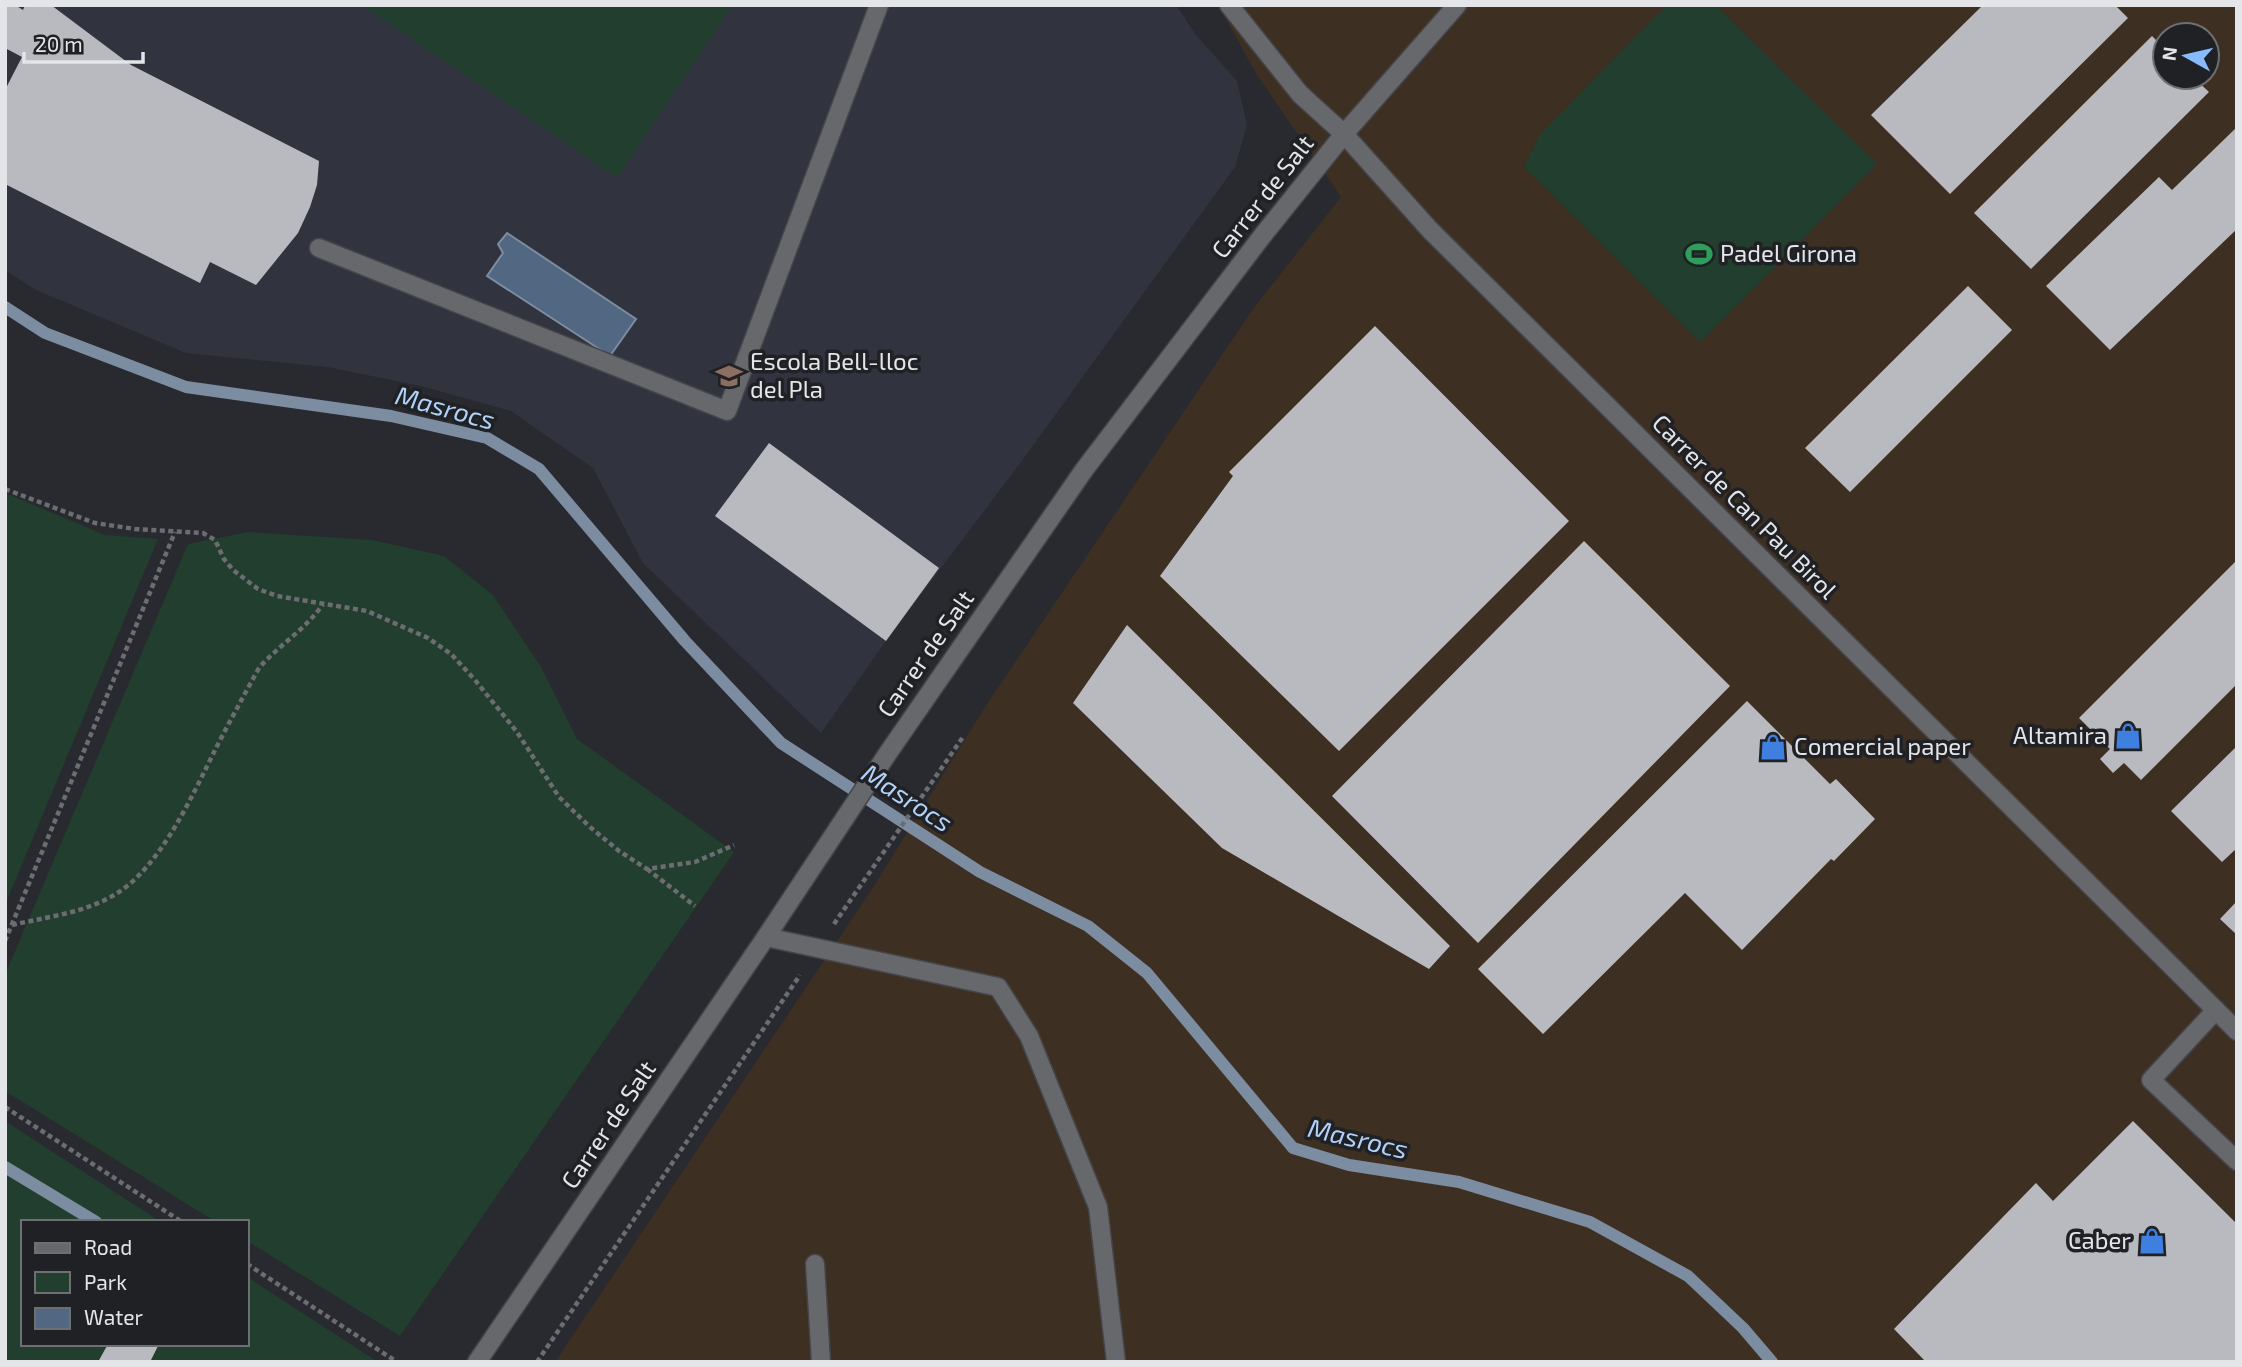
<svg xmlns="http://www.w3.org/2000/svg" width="2242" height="1367" font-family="'Exo 2',sans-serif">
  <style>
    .built { fill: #31343e }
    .industrial { fill: #3d2f22; fill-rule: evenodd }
    .green { fill: #213e2e }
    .water { fill: #516782; stroke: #7d8da1; stroke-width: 2 }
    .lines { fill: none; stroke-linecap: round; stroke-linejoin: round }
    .stream { stroke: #7d8da1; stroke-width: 12 }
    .building { fill: #b9bac0 }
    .service-casing { stroke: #444549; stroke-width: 21 }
    .minor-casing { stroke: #444549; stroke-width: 21 }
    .tertiary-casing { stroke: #444549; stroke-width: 21 }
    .path { stroke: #6c6d71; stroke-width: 4.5; stroke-dasharray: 5 3.5; stroke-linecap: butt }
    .service { stroke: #66686c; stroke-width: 18 }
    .minor { stroke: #66686c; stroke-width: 18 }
    .tertiary { stroke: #66686c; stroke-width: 18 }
    .labels { text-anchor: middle; stroke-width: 7; stroke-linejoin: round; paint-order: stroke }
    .street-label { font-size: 24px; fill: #e4e5e8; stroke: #202125 }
    .poi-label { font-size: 24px; fill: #e4e5e8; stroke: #202125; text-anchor: start }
    .water-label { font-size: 26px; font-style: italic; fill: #b1d1f8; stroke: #202125 }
  </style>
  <rect width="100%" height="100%" fill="#292a2f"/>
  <path class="built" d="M5,5h1171l20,30 41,46 10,44 -12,42 -214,295 -135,179 -65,92 -178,-170 -50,-95 -82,-57 -90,-25 -94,-19 -141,-14 -150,-63 -31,-20z"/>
  <path class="industrial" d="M1218,5h1019v1357h-1682l319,-476 111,-179 268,-398 88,-112 -84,-122zM2165,35h42v42h-42z"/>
  <path class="green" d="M362,5h371l-116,173z
    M1667,5h48l162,159 -177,178 -176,-175 16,-33z
    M5,493l100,42 53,4 -153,366z
    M248,532l124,8 72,16 49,39 48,72 36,72 157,113 -334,484 -153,-95v-19h-31l-211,-131v-116l183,-431z
    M5,1121l156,101h-138v122h224v-67l131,85h-373z"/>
  <path class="water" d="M507,233l129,86 -26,37 -123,-80 16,-23 -5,-9z"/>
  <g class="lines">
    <path class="stream" d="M5,307l40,26 141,54 205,29 96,22 52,31 146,172 96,102 199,129 108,54 59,47 146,175 56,17 110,17 131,40 98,54 55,52 29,34
      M5,1167l91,55"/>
  </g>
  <path class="building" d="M5,5h10l8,5 2,-5h26l80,60 188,96 -2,24 -7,22 -12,26 -42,52 -46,-23 -10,21 -195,-99v-94l17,-33 -17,-9z
    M1983,5h132l13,13 -178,176 -79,-79z
    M2152,36l13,13v28h28l16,15 -178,177 -57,-56z
    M2237,127v102l-127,121 -64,-64 113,-109 13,13z
    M1968,286l44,44 -162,162 -45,-44z
    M1375,326l194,195 -230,230 -179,-175 73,-100 -4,-4z
    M769,443l170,125 -53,73 -171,-125z
    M1584,541l146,145 -252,257 -146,-147z
    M2237,560v124l-96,96 -17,-17 -11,10 -13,-14 10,-10 -31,-31z
    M1127,625l323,321 -21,23 -207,-121 -149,-145z
    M1747,701l83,83 6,-5 39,40 -41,42 -3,-2 -89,91 -57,-57 -142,141 -65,-65z
    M2237,746v102l-15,14 -51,-51z
    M2237,901v34l-17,-16z
    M2133,1121l104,103v138h-311l-32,-33 142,-146 17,18z
    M108,1344h51l-9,18h-52z"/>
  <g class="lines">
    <g class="service-casing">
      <path id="service" d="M319,248l408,163 152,-406
        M766,937l232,50 31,49 69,171 18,155
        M2216,1010l-65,70 86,81
        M815,1264l6,98"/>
    </g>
    <g class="minor-casing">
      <path id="minor" d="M1229,5l71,89 44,40 86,96 807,801"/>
    </g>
    <g class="tertiary-casing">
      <path id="tertiary" d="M477,1362l289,-425 122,-184 196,-283 179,-235 81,-101 113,-129"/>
    </g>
    <path class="path" d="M5,489l90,34 40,6 68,4 12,7 9,19 9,11 25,19 19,7 90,15 61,27 23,16 24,26 42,52 42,65 31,30 29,24 28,18 48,-7 39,-17
      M647,869l48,37
      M834,924l129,-187
      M12,925c34,-8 72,-12 102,-30 46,-26 79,-101 102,-147 14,-27 28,-53 43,-80 20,-23 47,-39 64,-64
      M5,941l170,-409
      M5,1107l177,115
      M247,1264l150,98
      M537,1362l263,-387"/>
    <use href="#service" class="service"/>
    <use href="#minor" class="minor"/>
    <use href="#tertiary" class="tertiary"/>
  </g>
  <defs>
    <g id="stadium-bare" transform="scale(2.1)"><path d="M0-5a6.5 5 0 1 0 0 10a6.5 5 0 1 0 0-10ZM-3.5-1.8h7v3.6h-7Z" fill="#2e9e5b" stroke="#202125" stroke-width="2.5" paint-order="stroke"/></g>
    <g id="school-bare" transform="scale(2.1)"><path d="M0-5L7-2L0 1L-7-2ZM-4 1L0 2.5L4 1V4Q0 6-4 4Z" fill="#8d6e63" stroke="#202125" stroke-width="2.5" paint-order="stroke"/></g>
    <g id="shop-bare" transform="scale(2.1)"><path d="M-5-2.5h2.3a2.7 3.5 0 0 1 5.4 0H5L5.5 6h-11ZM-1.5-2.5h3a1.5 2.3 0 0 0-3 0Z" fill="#3f7fe0" stroke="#202125" stroke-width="2.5" paint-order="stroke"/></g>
  </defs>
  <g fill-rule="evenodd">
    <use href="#stadium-bare" x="1699" y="254"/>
    <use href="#school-bare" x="729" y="376"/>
    <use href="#shop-bare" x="2128" y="736"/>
    <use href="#shop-bare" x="1773" y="747"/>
    <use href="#shop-bare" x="2152" y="1241"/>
  </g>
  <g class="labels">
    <g class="street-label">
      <text transform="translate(1263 197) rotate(-52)" y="8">Carrer de Salt</text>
      <text transform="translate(1744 507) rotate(45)" y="8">Carrer de Can Pau Birol</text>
      <text transform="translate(926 654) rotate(-55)" y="8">Carrer de Salt</text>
      <text transform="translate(609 1125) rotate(-56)" y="8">Carrer de Salt</text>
    </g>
    <g class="poi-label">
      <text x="1720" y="262">Padel Girona</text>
      <text x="750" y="370">Escola Bell-lloc<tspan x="750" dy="28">del Pla</tspan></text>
      <text x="2107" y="744" text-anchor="end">Altamira</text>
      <text x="1794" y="755">Comercial paper</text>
      <text x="2131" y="1249" text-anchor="end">Caber</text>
    </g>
    <g class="water-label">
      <text transform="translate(445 408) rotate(15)" y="9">Masrocs</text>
      <text transform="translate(907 798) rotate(33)" y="9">Masrocs</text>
      <text transform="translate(1358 1139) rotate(13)" y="9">Masrocs</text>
    </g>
  </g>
  <rect width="2242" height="1367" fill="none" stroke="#e4e5e8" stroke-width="14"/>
  <rect x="21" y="1220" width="228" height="126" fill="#202125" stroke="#6e6f73" stroke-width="2"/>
  <rect x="35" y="1243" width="35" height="10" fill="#66686c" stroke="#6e6f73" stroke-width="2"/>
  <text x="84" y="1255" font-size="21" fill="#e4e5e8">Road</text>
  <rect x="35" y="1272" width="35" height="21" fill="#213e2e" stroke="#6e6f73" stroke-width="2"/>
  <text x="84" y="1290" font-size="21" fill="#e4e5e8">Park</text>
  <rect x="35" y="1308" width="35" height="21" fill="#516782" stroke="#6e6f73" stroke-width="2"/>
  <text x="84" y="1325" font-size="21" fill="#e4e5e8">Water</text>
  <g transform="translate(2186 56) rotate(278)"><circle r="33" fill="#202125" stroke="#6e6f73" stroke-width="2"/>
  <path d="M0-5L12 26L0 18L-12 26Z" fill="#87bbfb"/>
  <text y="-10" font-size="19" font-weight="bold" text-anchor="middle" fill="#e4e5e8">N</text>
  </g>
  <path d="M24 52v10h119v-10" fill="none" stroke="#e4e5e8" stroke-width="3.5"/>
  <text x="35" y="52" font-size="21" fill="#e4e5e8" stroke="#202125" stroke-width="5" paint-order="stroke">20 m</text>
</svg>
